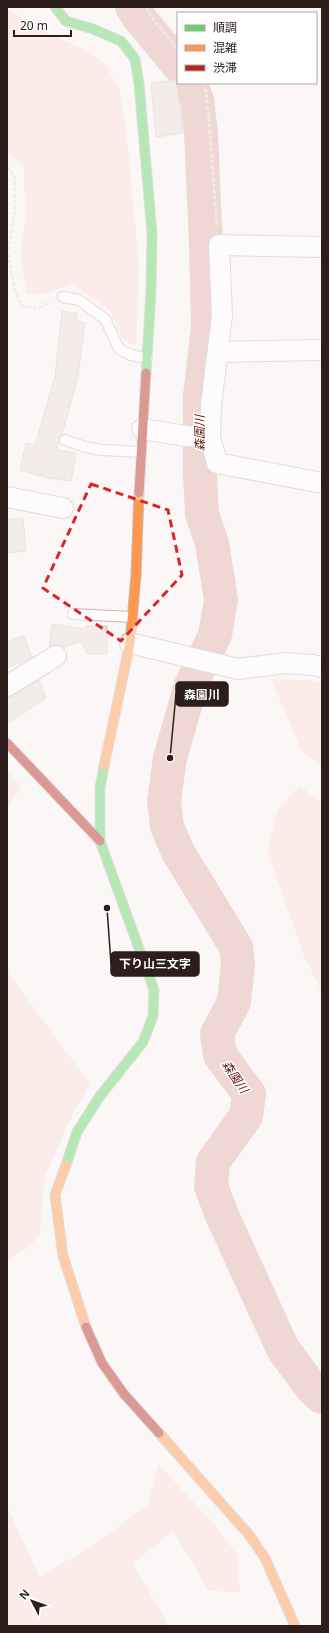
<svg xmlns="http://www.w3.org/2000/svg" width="329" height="1633" font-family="'Noto Sans','Noto Sans JP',sans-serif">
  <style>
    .green { fill: #fbded8 }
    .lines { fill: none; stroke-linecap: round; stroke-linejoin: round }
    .river { stroke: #dfb2a8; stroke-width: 34 }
    .building { fill: #ecddd9; stroke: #d4cac8 }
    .lane-casing { stroke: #c4bab9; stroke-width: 12 }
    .street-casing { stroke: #c4bab9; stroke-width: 22 }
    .fast-casing { stroke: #c4bab9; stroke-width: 11 }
    .slow-casing { stroke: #c4bab9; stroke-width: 11 }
    .jam-casing { stroke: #c4bab9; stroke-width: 11 }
    .path { stroke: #dedcdc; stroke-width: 2.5; stroke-dasharray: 4 2; stroke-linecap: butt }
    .lane { stroke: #fffefe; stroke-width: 10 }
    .street { stroke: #fffefe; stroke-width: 20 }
    .fast { stroke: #63d668; stroke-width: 9 }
    .slow { stroke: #ff974d; stroke-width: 9 }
    .jam { stroke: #b3261e; stroke-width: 9 }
    .marked { fill: none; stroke: #d62828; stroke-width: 3; stroke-dasharray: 8 5; stroke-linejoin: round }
    .labels { text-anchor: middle; stroke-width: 3; stroke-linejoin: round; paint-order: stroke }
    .water-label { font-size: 12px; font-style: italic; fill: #601507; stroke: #fff }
    .leader { fill: none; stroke: #2d1e1b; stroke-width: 1.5 }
    .callout-dot { fill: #2d1e1b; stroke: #fff; stroke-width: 1.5 }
    .callout { fill: #2d1e1b; stroke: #2d1e1b; stroke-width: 1.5 }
    .callout-label { font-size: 12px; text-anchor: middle; font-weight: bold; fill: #fff }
  </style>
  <rect width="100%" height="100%" fill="#fcf7f7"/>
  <path class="green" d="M7,8l38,24 44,19 16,14 14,23 7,38 13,139 -3,81 -14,-7 -12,-28 -38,-27 -28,10h-17l-7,-38 5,-36 -1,-53 -17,-16z
    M271,679l51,2v85l-20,-14z
    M7,770l14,17 -14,23z
    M299,785l23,18v190l-18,-37 -37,-105 10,-40z
    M7,958l2,16 81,110 -17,30 -28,62 -5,57 -9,13 -24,15z
    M158,1464l60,64 20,28 2,36 -31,-1 -36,-60 -40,33 36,62h-162v-120l33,71 64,-39 44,-34z"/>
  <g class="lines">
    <path class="river" d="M132,7l5,8 41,50
      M190,83l7,17 4,33 5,113 2,81 -8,68v80l2,39 10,29 9,57 -6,35 -24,50 -21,73 -6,43 3,25 11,26 58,95 2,18 -4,37 -17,32 3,21 29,39 -3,22 -33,46 -2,24 10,27 62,136 29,39 10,9"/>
  </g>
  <path class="building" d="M176,80l7,53 -27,4 -5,-54z
    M62,311l14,2 1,9 8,1 -7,53 -16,59 -3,3 -2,12 19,3 -5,28 -23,-3 -28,-8 6,-27 9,2 20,-68z
    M23,518l3,33 -19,2v-34z
    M52,624l34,5v-3h21v28h-20l-6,-13 -18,7 -7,-3 -7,2z
    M24,636l8,21 -25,11v-26z
    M39,680l7,18 -39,26v-27l6,-1z"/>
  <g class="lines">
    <g class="lane-casing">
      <path id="lane" d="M63,297l16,3 26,19 14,30 12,6 16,3
        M65,440l20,7 17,3 39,2
        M73,614l59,3"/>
    </g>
    <g class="street-casing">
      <path id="street" d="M322,247l-103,-2 3,71 -11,89 -1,32 7,26 105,20
        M218,352l104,-2
        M142,429l44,7 24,1
        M7,497l56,11
        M130,643l108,26 47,-6 28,2 9,2
        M7,686l49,-30"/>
    </g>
    <g class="fast-casing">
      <path id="fast" d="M55,7l11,14 27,8 28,12 14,18 4,25 13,149 -1,58 -5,82
        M66,1165l11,-33 23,-36 43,-54 10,-26 1,-26 -54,-149v-53l4,-22"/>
    </g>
    <g class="slow-casing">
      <path id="slow" d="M104,766l26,-123 6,-68 3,-82
        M66,1165l-11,30 8,61 23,71
        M159,1433l91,103 15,22 30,68"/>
    </g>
    <g class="jam-casing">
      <path id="jam" d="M139,493l7,-120
        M7,743l93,98
        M86,1327l16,36 22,31 35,39"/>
    </g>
    <path class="path" d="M146,7l6,11 26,31
      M202,83l4,8 2,18 9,118
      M7,166l8,12v31l-7,45 7,36 6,15 15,4 14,-7"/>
    <use href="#lane" class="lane"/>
    <use href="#street" class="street"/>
    <use href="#fast" class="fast"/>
    <use href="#slow" class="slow"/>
    <use href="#jam" class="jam"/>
  </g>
  <path d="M0 0H329V1633H0ZM91,484l77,26 14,65 -61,66 -78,-53z" fill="#fcf7f7" fill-opacity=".55" fill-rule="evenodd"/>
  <path class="marked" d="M91,484l77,26 14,65 -61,66 -78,-53z"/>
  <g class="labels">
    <g class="water-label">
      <text transform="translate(200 433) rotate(-91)" y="4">森園川</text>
      <text transform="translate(235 1077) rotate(56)" y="4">森園川</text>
    </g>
  </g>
  <path class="leader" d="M170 758L176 694M107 908L111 964"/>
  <g class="callout-dot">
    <circle cx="170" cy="758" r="4"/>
    <circle cx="107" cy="908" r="4"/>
  </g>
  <g class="callout">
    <rect x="176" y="682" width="52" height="24" rx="4"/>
    <rect x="111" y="952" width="88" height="24" rx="4"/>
  </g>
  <g class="callout-label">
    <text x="202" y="699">森園川</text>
    <text x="155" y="968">下り山三文字</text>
  </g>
  <rect width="329" height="1633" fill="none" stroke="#2d1e1b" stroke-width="16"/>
  <rect x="177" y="12" width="140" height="72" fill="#ffffff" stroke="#aba5a4"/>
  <rect x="185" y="25" width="20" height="6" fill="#63d668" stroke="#aba5a4"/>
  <text x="213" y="32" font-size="12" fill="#2d1e1b">順調</text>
  <rect x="185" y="45" width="20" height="6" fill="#ff974d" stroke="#aba5a4"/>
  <text x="213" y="52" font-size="12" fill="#2d1e1b">混雑</text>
  <rect x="185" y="65" width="20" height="6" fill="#b3261e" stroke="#aba5a4"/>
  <text x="213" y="72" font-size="12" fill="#2d1e1b">渋滞</text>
  <g transform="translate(32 1601) rotate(311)" stroke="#ffffff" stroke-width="3" paint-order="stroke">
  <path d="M0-3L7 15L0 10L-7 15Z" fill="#2d1e1b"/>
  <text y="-6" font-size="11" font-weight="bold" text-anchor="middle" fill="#2d1e1b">N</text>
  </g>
  <path d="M14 30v6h57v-6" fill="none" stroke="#2d1e1b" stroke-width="2"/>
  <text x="20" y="30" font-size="12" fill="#2d1e1b" stroke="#ffffff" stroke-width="3" paint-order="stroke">20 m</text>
</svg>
